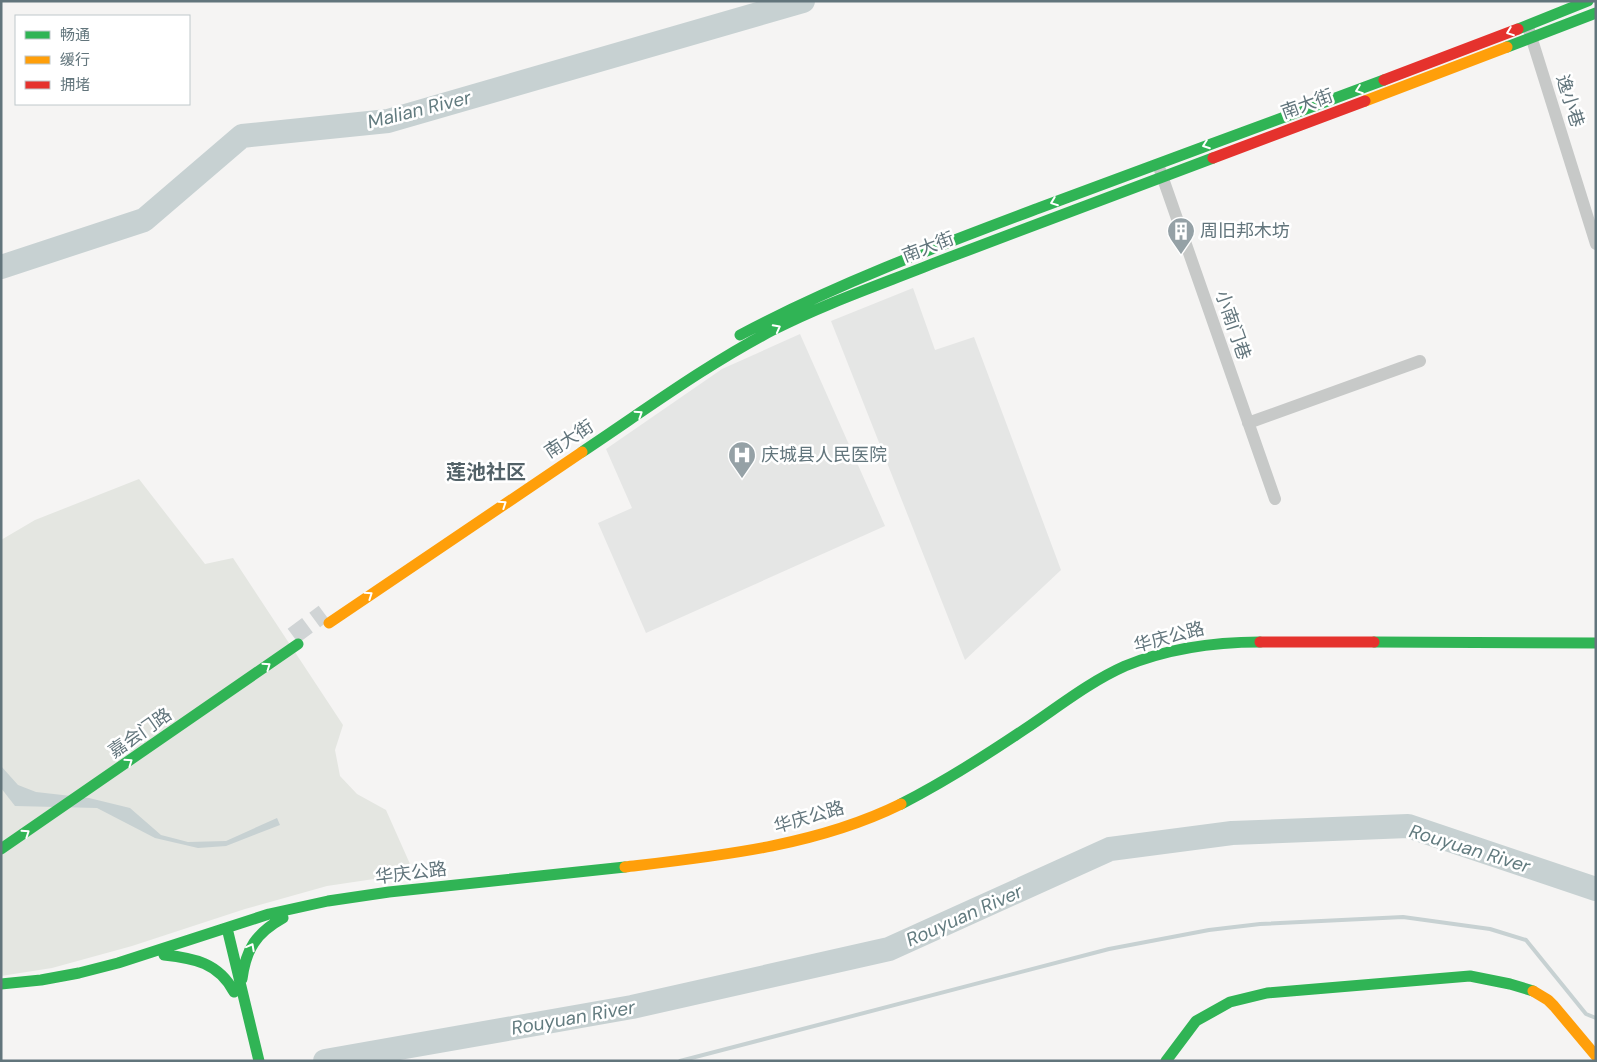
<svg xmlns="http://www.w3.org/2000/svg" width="1597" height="1062" font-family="'DM Sans','Noto Sans SC',sans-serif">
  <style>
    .built { fill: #e5e6e5 }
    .green { fill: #e4e6e1 }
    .water { fill: #c7d1d2 }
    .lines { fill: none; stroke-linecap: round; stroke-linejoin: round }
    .stream { stroke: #c7d1d2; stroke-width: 4 }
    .river { stroke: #c7d1d2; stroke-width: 24 }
    .secondary-tunnel { stroke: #d0d4d5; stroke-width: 18; stroke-dasharray: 18 9; stroke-linecap: butt }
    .street { stroke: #c7c9c8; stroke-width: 12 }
    .fast { stroke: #30b455; stroke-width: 11 }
    .slow { stroke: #ff9f0a; stroke-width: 11 }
    .jam { stroke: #e5322d; stroke-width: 11 }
    .oneway { stroke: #fff }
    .labels { text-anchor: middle; stroke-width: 5; stroke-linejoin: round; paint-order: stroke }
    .street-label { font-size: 18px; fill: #62757c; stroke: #fff }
    .poi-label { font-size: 18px; fill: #62757c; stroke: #fff; text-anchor: start }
    .water-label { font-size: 19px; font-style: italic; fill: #627b7f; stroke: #fff }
    .quarter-label { font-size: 20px; font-weight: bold; fill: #536268; stroke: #fff }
  </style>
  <rect width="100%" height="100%" fill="#f5f4f3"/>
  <path class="built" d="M913,288l22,62 39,-13 87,233 -96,90 -134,-339z
    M800,334l85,192 -239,107 -48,-110 34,-15 -26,-59 116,-80z"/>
  <path class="green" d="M139,479l66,85 28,-6 110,167 -8,25 5,26 17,18 29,16 28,63 -87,13 -82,23 -113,37 -80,22 -51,8v-436l34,-20z"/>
  <path class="water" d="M1,766l17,19 18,7 53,6 41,10 31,27 27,7 38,-1 51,-23 3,7 -54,21 -28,2 -43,-10 -58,-30 -82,-2 -14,-18z"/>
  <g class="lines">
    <path class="stream" d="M680,1061l429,-112 100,-19 51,-6 143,-7 87,12 36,11 60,74 10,4"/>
    <path class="river" d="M1,267l143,-47 98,-84 146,-15 415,-120
      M325,1061l307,-54 257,-58 221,-100 122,-16 176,-7 188,63"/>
    <path class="secondary-tunnel" d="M293,636l31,-23"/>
    <path class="street" d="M1529,30l67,214
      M1160,170l115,329
      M1248,423l172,-62"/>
    <path class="fast" d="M1518,29l70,-28
      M1507,47l89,-34
      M740,335c96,-51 198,-89 299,-127 115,-43 230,-85 345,-128
      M582,452c63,-42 124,-87 191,-122 53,-27 109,-46 164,-68 92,-35 184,-70 276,-104
      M1374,642l222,1
      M901,804c43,-22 84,-48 124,-75 33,-22 64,-47 100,-63 44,-18 88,-24 135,-24
      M1,849l297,-205
      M227,928l32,133
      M164,955c30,3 55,8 70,37
      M242,979c4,-30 14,-46 41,-61
      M1,984l40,-4 38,-7 39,-10 151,-49 59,-13 61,-9 236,-25
      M1166,1061l30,-40 34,-19 37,-9 203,-17 40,8 23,7"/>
    <path class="slow" d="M1365,101l142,-54
      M329,623l253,-171
      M625,867c93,-11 191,-21 276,-63
      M1533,991l15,9 6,6 42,50"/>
    <path class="jam" d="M1384,80l134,-51
      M1213,158l152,-57
      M1260,642h114"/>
  </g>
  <defs><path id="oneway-chevron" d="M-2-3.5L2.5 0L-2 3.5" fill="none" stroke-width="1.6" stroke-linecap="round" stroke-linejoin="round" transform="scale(1.25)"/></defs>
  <g class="oneway">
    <use href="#oneway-chevron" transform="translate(1510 32) rotate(159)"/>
    <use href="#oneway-chevron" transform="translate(1359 90) rotate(160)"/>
    <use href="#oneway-chevron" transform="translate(1206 145) rotate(160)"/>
    <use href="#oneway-chevron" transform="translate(1054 202) rotate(159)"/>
    <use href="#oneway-chevron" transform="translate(777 328) rotate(-28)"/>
    <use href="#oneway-chevron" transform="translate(639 414) rotate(-33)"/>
    <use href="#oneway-chevron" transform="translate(503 504) rotate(-34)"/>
    <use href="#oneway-chevron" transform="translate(369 595) rotate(-34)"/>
    <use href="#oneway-chevron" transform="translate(267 666) rotate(-35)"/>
    <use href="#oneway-chevron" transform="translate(129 762) rotate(-35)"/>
    <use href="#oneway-chevron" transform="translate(26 833) rotate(-34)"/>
    <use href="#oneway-chevron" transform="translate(251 947) rotate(-62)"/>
  </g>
  <defs>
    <g id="building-pin" transform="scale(1.4375)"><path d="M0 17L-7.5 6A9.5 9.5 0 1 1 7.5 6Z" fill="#95a1a6" stroke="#fff"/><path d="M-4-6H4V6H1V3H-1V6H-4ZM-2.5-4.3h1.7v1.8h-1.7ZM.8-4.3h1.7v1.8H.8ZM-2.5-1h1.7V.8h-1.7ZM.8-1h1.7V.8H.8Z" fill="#fff"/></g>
    <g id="hospital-pin" transform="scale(1.4375)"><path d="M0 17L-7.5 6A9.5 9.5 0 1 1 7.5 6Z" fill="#95a1a6" stroke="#fff"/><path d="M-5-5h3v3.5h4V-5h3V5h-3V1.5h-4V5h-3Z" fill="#fff"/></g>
  </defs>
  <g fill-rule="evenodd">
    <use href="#building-pin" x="1181" y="231"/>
    <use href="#hospital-pin" x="742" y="455"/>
  </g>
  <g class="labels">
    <g class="street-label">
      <text transform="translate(1570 101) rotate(73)" y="6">逸小巷</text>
      <text transform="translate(1307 104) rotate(-20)" y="6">南大街</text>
      <text transform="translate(928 247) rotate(-21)" y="6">南大街</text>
      <text transform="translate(1233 325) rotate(71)" y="6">小南门巷</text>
      <text transform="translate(569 439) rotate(-33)" y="6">南大街</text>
      <text transform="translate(1169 637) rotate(-15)" y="6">华庆公路</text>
      <text transform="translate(140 733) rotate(-35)" y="6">嘉会门路</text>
      <text transform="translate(809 817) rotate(-16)" y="6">华庆公路</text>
      <text transform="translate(411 873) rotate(-7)" y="6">华庆公路</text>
    </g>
    <g class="poi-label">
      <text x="1200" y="237">周旧邦木坊</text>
      <text x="761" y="461">庆城县人民医院</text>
    </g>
    <g class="water-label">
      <text transform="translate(419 109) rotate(-14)" y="7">Malian River</text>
      <text transform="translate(1470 848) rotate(17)" y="7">Rouyuan River</text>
      <text transform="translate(964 915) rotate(-24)" y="7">Rouyuan River</text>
      <text transform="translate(573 1017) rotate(-10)" y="7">Rouyuan River</text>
    </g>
    <g class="quarter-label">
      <text x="486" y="479">莲池社区</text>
    </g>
  </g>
  <rect width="1597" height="1062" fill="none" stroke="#62757c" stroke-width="5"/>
  <rect x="15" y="15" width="175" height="90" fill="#ffffff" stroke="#c0c8cb"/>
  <rect x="25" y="31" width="25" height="8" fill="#30b455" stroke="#c0c8cb"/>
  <text x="60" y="40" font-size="15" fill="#62757c">畅通</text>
  <rect x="25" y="56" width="25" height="8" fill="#ff9f0a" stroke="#c0c8cb"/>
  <text x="60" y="65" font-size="15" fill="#62757c">缓行</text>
  <rect x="25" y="81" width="25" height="8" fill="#e5322d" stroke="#c0c8cb"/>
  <text x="60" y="90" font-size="15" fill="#62757c">拥堵</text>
</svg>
